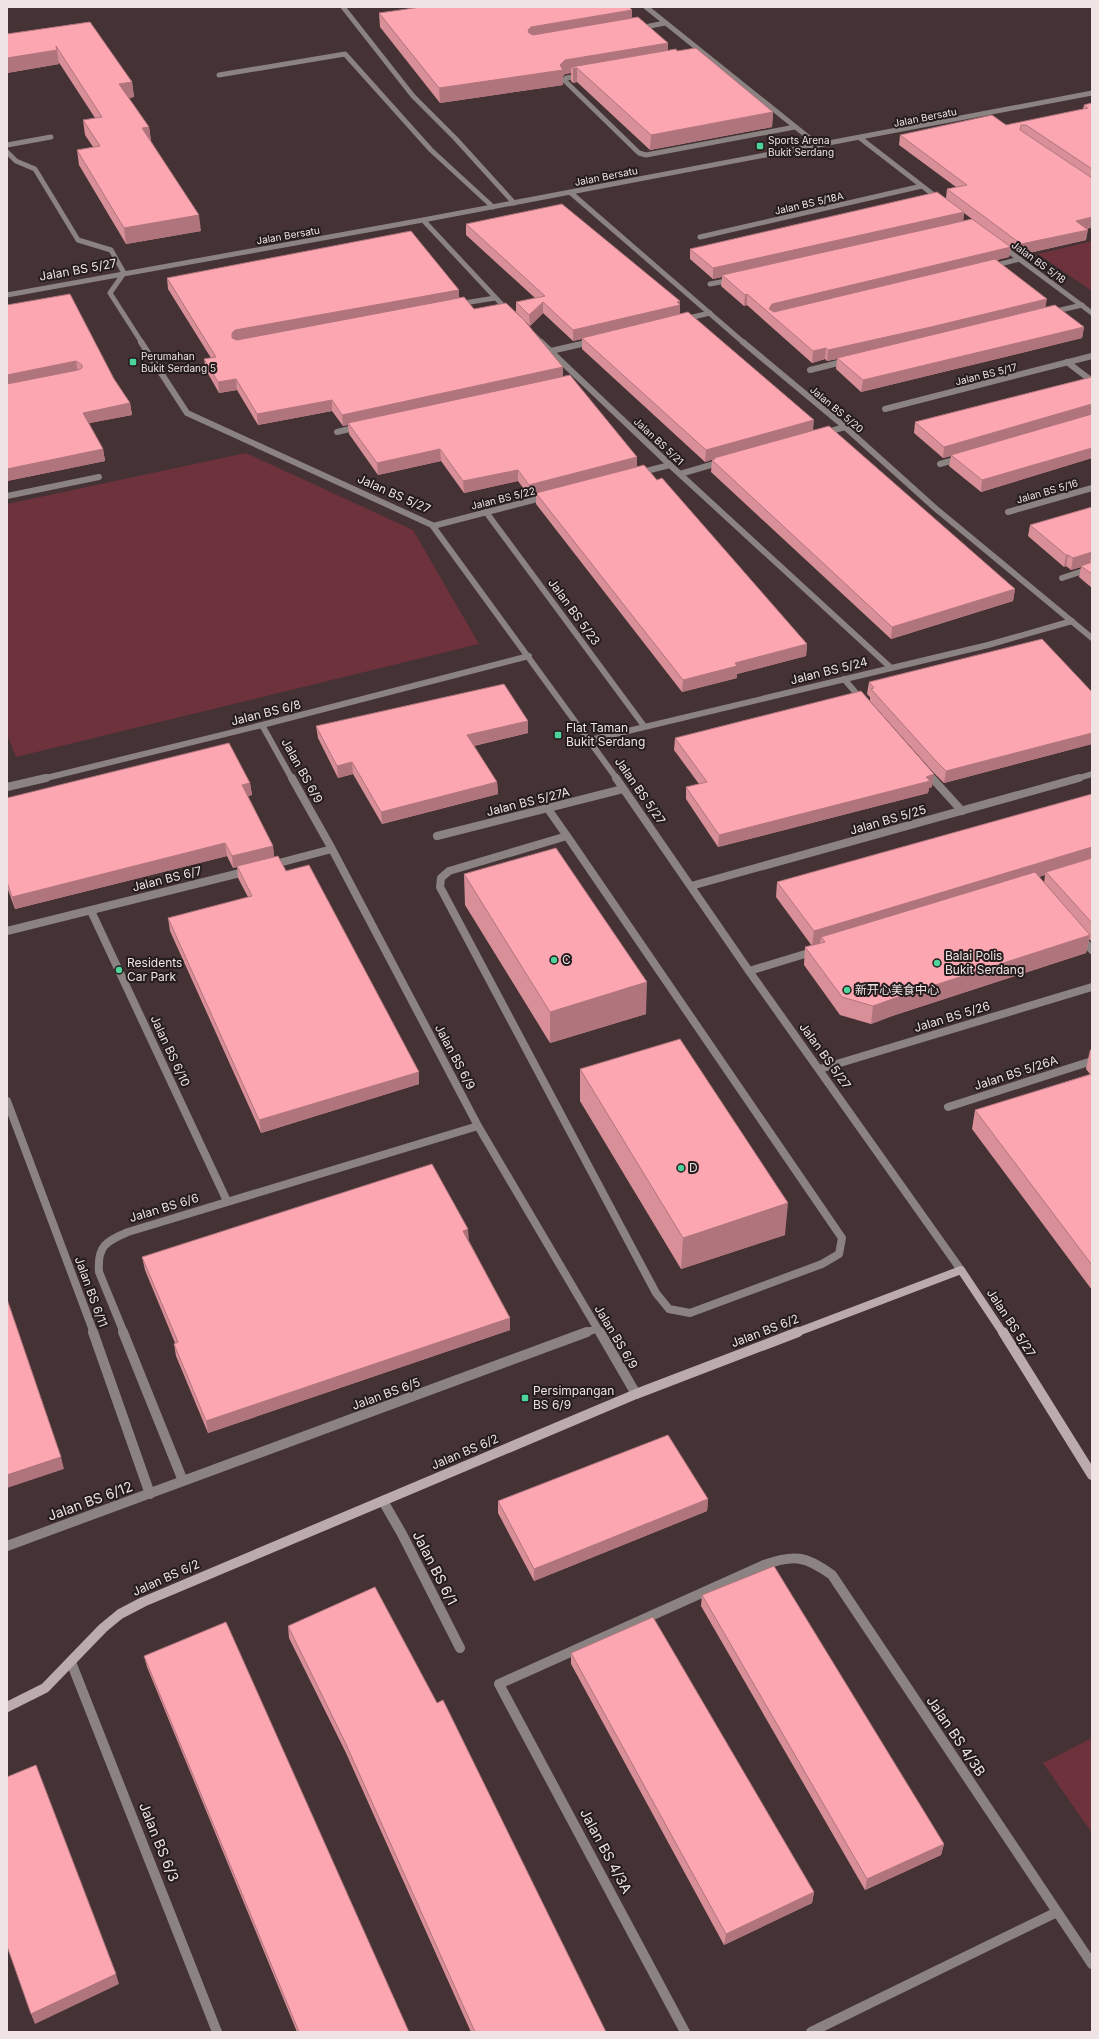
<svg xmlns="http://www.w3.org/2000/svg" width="1099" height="2039" font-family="Inter,'Noto Sans SC',sans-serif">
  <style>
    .green { fill: #6e323c }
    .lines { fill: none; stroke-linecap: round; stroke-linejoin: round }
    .lane-far2 { stroke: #8b8282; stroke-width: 5 }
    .lane-far1 { stroke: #8b8282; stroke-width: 6 }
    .lane { stroke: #8b8282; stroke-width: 8 }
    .street-far3 { stroke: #8b8282; stroke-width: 5 }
    .street-far2 { stroke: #8b8282; stroke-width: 6 }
    .street-far1 { stroke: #8b8282; stroke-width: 8 }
    .street { stroke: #8b8282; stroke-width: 10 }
    .secondary-far1 { stroke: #bbabad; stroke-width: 8 }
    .secondary { stroke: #bbabad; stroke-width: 10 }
    .wall { fill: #d98f98; fill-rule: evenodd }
    .shaded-wall { fill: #b0747c }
    .building { fill: #fca6b1; stroke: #b0747c }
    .poi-dot { fill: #4ed39a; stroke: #241c1d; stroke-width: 1.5 }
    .labels { text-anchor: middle; stroke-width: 4; stroke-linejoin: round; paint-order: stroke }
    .far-street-label { font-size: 10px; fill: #efe3e4; stroke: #241c1d }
    .far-poi-label { font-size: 10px; fill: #efe3e4; stroke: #241c1d; text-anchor: start }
    .street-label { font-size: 12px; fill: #efe3e4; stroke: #241c1d }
    .poi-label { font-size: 12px; fill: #efe3e4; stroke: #241c1d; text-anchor: start }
    .near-street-label { font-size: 14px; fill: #efe3e4; stroke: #241c1d }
  </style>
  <rect width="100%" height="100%" fill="#443234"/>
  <path class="green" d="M1092,241v50l-54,-37z
    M246,453l167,77 66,114 -463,113 -9,-23v-230z
    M1092,1738v95l-49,-70z"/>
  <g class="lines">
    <path class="lane-far2" d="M343,7l70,89 42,42 59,65
      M646,7l172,138
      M640,28l25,-5
      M219,75l126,-21 86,96 62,57
      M582,76l-16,2 -2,2 75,73 7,2 149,-28
      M7,145l44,-8
      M7,152l9,9 19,8 43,71 33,10 13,23
      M710,284l21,-4
      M1052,312l30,-7
      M684,319l26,-6
      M585,343l8,-2"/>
    <path class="lane-far1" d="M551,351l39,-9
      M810,370l36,-9
      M824,433l21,-6
      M940,464l21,-6
      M680,474l41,-12
      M1062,578l30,-10
      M844,679l18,21
      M927,772l6,7"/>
    <path class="lane" d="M932,778l30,33
      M548,809l19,27
      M437,836l186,-47
      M567,836l275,402 -3,16 -17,10 -132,49 -21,-4 -13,-16 -216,-406 1,-9 8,-7z
      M1081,938l11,12
      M749,971l66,-20"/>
    <path class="street-far3" d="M860,138l79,61
      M571,193l173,150
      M423,220l86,92
      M700,237l222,-51
      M1003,247l89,66
      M992,266l28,-7
      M124,273l-14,20 32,50
      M7,295l416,-75 669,-127
      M458,304l37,-6
      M535,336l7,7"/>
    <path class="street-far2" d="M141,342l46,71 245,112 185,254
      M541,342l129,123 220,202
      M743,342l102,85 90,81 157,130
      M1067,362l25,19
      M885,409l207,-53
      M337,432l21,-5
      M638,473l32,-8
      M7,496l92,-19
      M486,512l158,214
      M1008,512l84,-24
      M433,526l112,-29
      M262,725l30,54
      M590,740l398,-95 84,-24
      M42,779l220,-54 267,-69
      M1076,779l16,-5"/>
    <path class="street-far1" d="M292,778l40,71 146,277 122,207
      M616,778l133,193 212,299
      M7,787l39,-9
      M271,865l61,-16
      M691,886l388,-108
      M91,911l136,290
      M7,931l241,-60
      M820,1069l272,-82
      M7,1101l87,232
      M948,1107l144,-46
      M124,1333l-25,-61c-2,-26 7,-31 29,-40l350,-106
      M584,1333l12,-4"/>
    <path class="street" d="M93,1332l57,162
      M123,1332l60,149
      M600,1332l36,62
      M383,1501l19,33 58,114
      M7,1546l580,-214
      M71,1662l146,370
      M685,2032l-186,-348 265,-119c30,-11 42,-9 68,10l260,389
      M811,2032l246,-120"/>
    <path class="secondary-far1" d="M795,1333l166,-63 42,63"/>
    <path class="secondary" d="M1003,1332l89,143
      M7,1707l38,-19 58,-60 17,-14 23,-12 493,-208 162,-62"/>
  </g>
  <path class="wall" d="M632,10v8l36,25v8h9l96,61 -1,15 -122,23 -73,-68 -4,1 -2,-2v-8l-6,1 -2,2v9l-123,18 -60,-76 -1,-14z
    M90,22l42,60 2,15 -5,1 20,29 2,14 50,90 -75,13 -47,-79 -2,-15 16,-3 -8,-12 -2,-15 12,-2 -37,-57 1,3 -52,9v-39z
    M1092,103v124l-5,2 -1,11 -66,15 -9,-7 -2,9 -12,3 49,47 38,20 -2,11 -221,54 -25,-23 1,-10 -10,2 -2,-2 -13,4 -65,-58 -3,1 -23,-20 1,-9 -9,2 -23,-20v-10l256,-51 1,-9 9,-2 -57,-42 1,-10 106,-10 77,-16 1,-4zM964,213l8,6 -9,2z
    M466,224l214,81v9l134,116 201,159 -2,12 -122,38 -180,-167 1,-12 2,-1 -9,3 -123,-113v-10l-9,2 -30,-28 -13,13 -14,-14v-10l19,-4 -69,-63z
    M167,278l292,20 15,11 89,58v9l74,81v10l20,13 150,164 -1,12 -69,18v4l-55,14 -146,-188v-9l-7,1 -11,-15 -54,12 -23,-32 -63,14 -29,-41 -1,-9 -5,1 -11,-15 -74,14 -21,-35 -18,3 -13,-23 -2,-11 7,-1 -43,-69z
    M7,305l107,74 16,24 2,12 -43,8 14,26 2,12 -98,20z
    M1092,377v81l-111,34 -32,-26 2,-10 -8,2 -29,-25 1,-11z
    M1092,507v81l-13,-11 2,-10 -10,3 -5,-4 -2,1 -36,-31 2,-11z
    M869,682l223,10v52l-148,39 -10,-10 -64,-72v-4l-3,-3z
    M528,721v12l-54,13 23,36 1,12 -116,30 -29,-50 -15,4 -20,-40 -2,-12z
    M675,738l257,49 -3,1 -1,5 -210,54 -32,-48v-12l13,-3 -25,-34z
    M250,783l2,12 -4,1 25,50 1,11 12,14 133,201v12l-158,49 -91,-202 -2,-13 80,-21 -10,-19 -1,-11 -4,1 -6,-12 -212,53 -8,-22v-89z
    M1092,794v148l-3,-3 -3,14 -194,63 -21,8 -31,-9 -36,-50 1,-18 7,-1 -36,-49 1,-15zM1045,875l-1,8 -5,-6z
    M464,874l182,140 -96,29 -85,-138z
    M1092,1049v241l-120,-161 3,-19 115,-36 -4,-5 4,-19z
    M580,1069l205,166 -104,34 -101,-168z
    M469,1241l41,77v12l-302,103 -32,-77 -2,-12 1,-1 -30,-73 -3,-13z
    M708,1499l-1,12 -173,70 -36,-68v-12z
    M702,1595l242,249 -3,11 -76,35 -164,-284z
    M288,1626l318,406h-135l-125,-279 -57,-115z
    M571,1653l243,239 -2,11 -88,42 -153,-281z
    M144,1656l265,376h-112l-150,-365z"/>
  <path class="shaded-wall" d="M632,10v14l-104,20v-14l3,-3z
    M668,43v14l-91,11v14l-4,1v-15l-2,-1v6l-6,1 -2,2v9l-123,18 -1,-15 121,-23 5,-5z
    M57,50l2,14 -52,9v-15z
    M132,82l2,15 -13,2 -2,-15z
    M773,112l-1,15 -122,23 1,-15z
    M149,127l2,15 -9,-14z
    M964,212l-1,11 -241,52v2l-9,2v-11z
    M199,215l2,16 -75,13 -2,-16z
    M1092,217v10l-18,4 2,-10z
    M1088,230l-2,10 -66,15 1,-11z
    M1011,247l-2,10 -238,58 -2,-6 3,-5z
    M459,290v11l-226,43 -1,-11 3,-3z
    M747,294v11l-3,1 1,-11z
    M1047,299l-2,11 -208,48v1l-10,2 1,-11z
    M680,301v15l-98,22v1l-9,2v-11z
    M543,302v11l-13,13 -1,-11z
    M1084,327l-2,11 -221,54 2,-12z
    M826,348l-1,11 -13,4 1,-12z
    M76,361l2,11 -71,14v-11z
    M563,367v11l-215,45v2l-5,1 -1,-11z
    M236,379l1,11 -18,3 -1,-11z
    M332,400v11l-74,14 -1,-11z
    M130,403l2,12 -47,9 -2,-11z
    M1092,404l-1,11 -140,40v1l-8,2 1,-11z
    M814,420l-1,11 -99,27v1l-9,3 1,-12z
    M1092,448v10l-111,34 1,-12z
    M103,449l2,12 -98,20v-12z
    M440,449l1,12 -63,14 -1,-12z
    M637,457v12l-101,24v2l-7,1v-11z
    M518,470v11l-54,12 -1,-12z
    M1092,552l-2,11 -9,3v1l-10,3 2,-12z
    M1066,555h2l-2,11 -2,1z
    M1015,589l-2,12 -122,38 1,-12z
    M807,644l-1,12 -69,18v4l-55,14 1,-12 52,-17z
    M528,721v12l-60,14 -1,-12z
    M1092,733v11l-148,39 2,-12z
    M352,762l1,12 -15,4 -1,-12z
    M934,774l-2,13 -3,1 -1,5 -210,54 1,-12z
    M497,782l1,12 -116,30 -1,-12z
    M250,783l2,12 -8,2 -2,-12z
    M225,843l2,13 -212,53 -3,-12z
    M273,846l1,12 -41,10 -1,-12z
    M1092,847v14l-46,11 -1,3 -220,67 -4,-5 -1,6 -8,3 2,-15z
    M1090,935l-4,18 -194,63 -21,8 2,-18 22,-8z
    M647,982l-1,32 -96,29v-31z
    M419,1072v12l-158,49 -2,-13z
    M788,1203l-3,32 -104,34 2,-31z
    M468,1229l1,12 -6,-10z
    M510,1318v12l-302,103 -2,-12z
    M61,1457l3,12 -57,19v-13z
    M708,1499l-1,12 -173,70v-12z
    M944,1844l-3,11 -76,35 2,-11z
    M814,1892l-2,11 -88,42 2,-11z
    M116,1974l3,10 -84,40 -4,-10z"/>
  <path class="building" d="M421,7h208l3,3 -101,17 -3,3 1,3 4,2 105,-18 30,26 -103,17 -5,5 3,5 -124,18 -60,-75z
    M90,22l42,60 -13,2 30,43 -7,1 57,87 -75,13 -47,-78 23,-4 -17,-26 19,-3 -46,-71 1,4 -50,8v-24z
    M696,48l77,64 -122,23 -74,-67h-4l-2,-1 105,-18 1,2z
    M1092,103v66l-66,-44h-5l-1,5 72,48v39l-16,4 12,9 -67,14 -74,-55 20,-4 -67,-50 92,-20 14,10 82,-17 -4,-3z
    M937,192l27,20 -251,56 -23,-19z
    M562,204l118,97 -3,1 3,3 -107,25 -30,-28 -14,13 -13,-13 29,-6 -79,-72z
    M972,219l39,28 -239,57 -3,5 5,3 221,-53 52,40 -116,28 -103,23 -2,-2 -13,3 -66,-57 -2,1 -23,-20z
    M411,231l48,59 -224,40 -3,3v5l5,2 227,-43 10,12 32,-6 18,17 39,47 -221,48 -10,-15 -75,14 -21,-35 -18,3 -14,-23 12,-2 -49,-79z
    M70,294l44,85 16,24 -47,10 20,36 -96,20v-85l71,-14 4,-2v-3l-6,-4 -69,14v-70z
    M1055,305l29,22 -221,53 -26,-22z
    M688,312l126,108 -108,30 -124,-112z
    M570,375l67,82 -108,28 -11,-15 -55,11 -23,-32 -63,14 -29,-40z
    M1092,377v27l-148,43 -29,-25z
    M1092,414v34l-110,32 -31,-25z
    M829,426l186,163 -123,38 -180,-167 3,-1 -1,-1z
    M644,465l13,15 5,-2 145,166 -72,19 2,3 -54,14 -147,-187z
    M1092,507v45l-19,6 -5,-3h-2l-36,-30z
    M1092,562v12l-11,-8z
    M1042,639l50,53v41l-146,38 -10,-10 -65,-72 3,-1 -5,-6z
    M504,684l24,37 -61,14 30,47 -116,30 -29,-50 -15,4 -21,-40z
    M861,691l73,83 -8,3 4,4 -211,54 -33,-48 21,-5 -32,-44z
    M229,743l21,40 -8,2 31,61 -41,10 -7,-13 -213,54 -5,-15v-84z
    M1092,794v53l-278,84 -37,-49z
    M556,848l91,134 -97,30 -86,-138z
    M278,856l8,15 23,-6 110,207 -160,48 -91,-202 84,-22 -15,-30z
    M1092,858v65l-46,-51z
    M1035,872l55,63 -195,63 -22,8 -31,-9 -37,-50 20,-5 -4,-5z
    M680,1039l108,164 -105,35 -103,-169z
    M1092,1074v191l-117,-155z
    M432,1164l36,65 -5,2 47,87 -304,103 -32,-77 4,-2 -36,-85z
    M7,1299l54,158 -54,18z
    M668,1435l40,64 -174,70 -36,-68z
    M774,1566l170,278 -77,35 -165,-284z
    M375,1587l62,116 6,-3 163,332h-131l-130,-290 -57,-116z
    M653,1617l161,275 -88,42 -155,-281z
    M226,1622l183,410h-110l-155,-376z
    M36,1765l80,209 -85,40 -24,-68v-169z"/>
  <g class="poi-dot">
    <rect x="756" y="142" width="8" height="8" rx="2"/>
    <rect x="129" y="358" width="8" height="8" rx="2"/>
    <rect x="554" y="731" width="8" height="8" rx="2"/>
    <circle cx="554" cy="960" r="4"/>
    <circle cx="937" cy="963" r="4"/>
    <circle cx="119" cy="970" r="4"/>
    <circle cx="847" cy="990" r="4"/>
    <circle cx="681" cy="1168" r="4"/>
    <rect x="521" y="1394" width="8" height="8" rx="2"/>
  </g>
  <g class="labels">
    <g class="far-street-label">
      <text transform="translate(925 117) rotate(-11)" y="4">Jalan Bersatu</text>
      <text transform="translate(606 176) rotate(-11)" y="4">Jalan Bersatu</text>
      <text transform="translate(809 203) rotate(-13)" y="4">Jalan BS 5/18A</text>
      <text transform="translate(288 235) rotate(-10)" y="4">Jalan Bersatu</text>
      <text transform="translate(1039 262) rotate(36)" y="4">Jalan BS 5/18</text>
      <text transform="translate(986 374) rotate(-14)" y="4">Jalan BS 5/17</text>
      <text transform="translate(837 409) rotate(40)" y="4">Jalan BS 5/20</text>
      <text transform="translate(659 441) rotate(43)" y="4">Jalan BS 5/21</text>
      <text transform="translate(1047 491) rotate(-16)" y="4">Jalan BS 5/16</text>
      <text transform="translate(503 498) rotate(-14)" y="4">Jalan BS 5/22</text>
    </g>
    <g class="far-poi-label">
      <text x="768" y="144">Sports Arena<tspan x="768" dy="12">Bukit Serdang</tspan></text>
      <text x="141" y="360">Perumahan<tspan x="141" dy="12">Bukit Serdang 5</tspan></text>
    </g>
    <g class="street-label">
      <text transform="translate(78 270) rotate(-10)" y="4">Jalan BS 5/27</text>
      <text transform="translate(394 494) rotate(24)" y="4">Jalan BS 5/27</text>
      <text transform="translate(574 612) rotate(54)" y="4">Jalan BS 5/23</text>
      <text transform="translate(829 671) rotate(-14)" y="4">Jalan BS 5/24</text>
      <text transform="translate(266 713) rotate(-14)" y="4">Jalan BS 6/8</text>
      <text transform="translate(302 771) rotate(61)" y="4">Jalan BS 6/9</text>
      <text transform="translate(640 791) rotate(55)" y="4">Jalan BS 5/27</text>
      <text transform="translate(528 802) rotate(-14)" y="4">Jalan BS 5/27A</text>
      <text transform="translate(888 820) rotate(-16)" y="4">Jalan BS 5/25</text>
      <text transform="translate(167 879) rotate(-14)" y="4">Jalan BS 6/7</text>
      <text transform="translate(952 1017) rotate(-17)" y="4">Jalan BS 5/26</text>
      <text transform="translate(170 1051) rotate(65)" y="4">Jalan BS 6/10</text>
      <text transform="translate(825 1056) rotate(54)" y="4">Jalan BS 5/27</text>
      <text transform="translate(455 1057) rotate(62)" y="4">Jalan BS 6/9</text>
      <text transform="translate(1016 1073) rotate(-18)" y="4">Jalan BS 5/26A</text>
      <text transform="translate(164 1208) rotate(-17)" y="4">Jalan BS 6/6</text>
      <text transform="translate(91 1292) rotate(70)" y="4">Jalan BS 6/11</text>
      <text transform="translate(1011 1323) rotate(57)" y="4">Jalan BS 5/27</text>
      <text transform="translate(765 1331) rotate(-21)" y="4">Jalan BS 6/2</text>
      <text transform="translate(616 1337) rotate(59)" y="4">Jalan BS 6/9</text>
      <text transform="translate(386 1394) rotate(-20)" y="4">Jalan BS 6/5</text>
      <text transform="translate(465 1452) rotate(-23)" y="4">Jalan BS 6/2</text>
      <text transform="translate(166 1578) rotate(-24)" y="4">Jalan BS 6/2</text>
    </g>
    <g class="poi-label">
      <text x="566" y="732">Flat Taman<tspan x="566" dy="14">Bukit Serdang</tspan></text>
      <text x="945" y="960">Balai Polis<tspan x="945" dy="14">Bukit Serdang</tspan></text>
      <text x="562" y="964">C</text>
      <text x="127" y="967">Residents<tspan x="127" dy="14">Car Park</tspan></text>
      <text x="855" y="994">新开心美食中心</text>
      <text x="689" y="1172">D</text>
      <text x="533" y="1395">Persimpangan<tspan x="533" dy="14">BS 6/9</tspan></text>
    </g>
    <g class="near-street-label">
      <text transform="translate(90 1501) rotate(-20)" y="5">Jalan BS 6/12</text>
      <text transform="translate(435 1568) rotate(63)" y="5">Jalan BS 6/1</text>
      <text transform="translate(956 1736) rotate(56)" y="5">Jalan BS 4/3B</text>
      <text transform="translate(159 1842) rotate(68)" y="5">Jalan BS 6/3</text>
      <text transform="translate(606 1851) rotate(62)" y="5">Jalan BS 4/3A</text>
    </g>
  </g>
  <rect width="1099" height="2039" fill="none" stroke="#efe3e4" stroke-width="16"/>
</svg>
